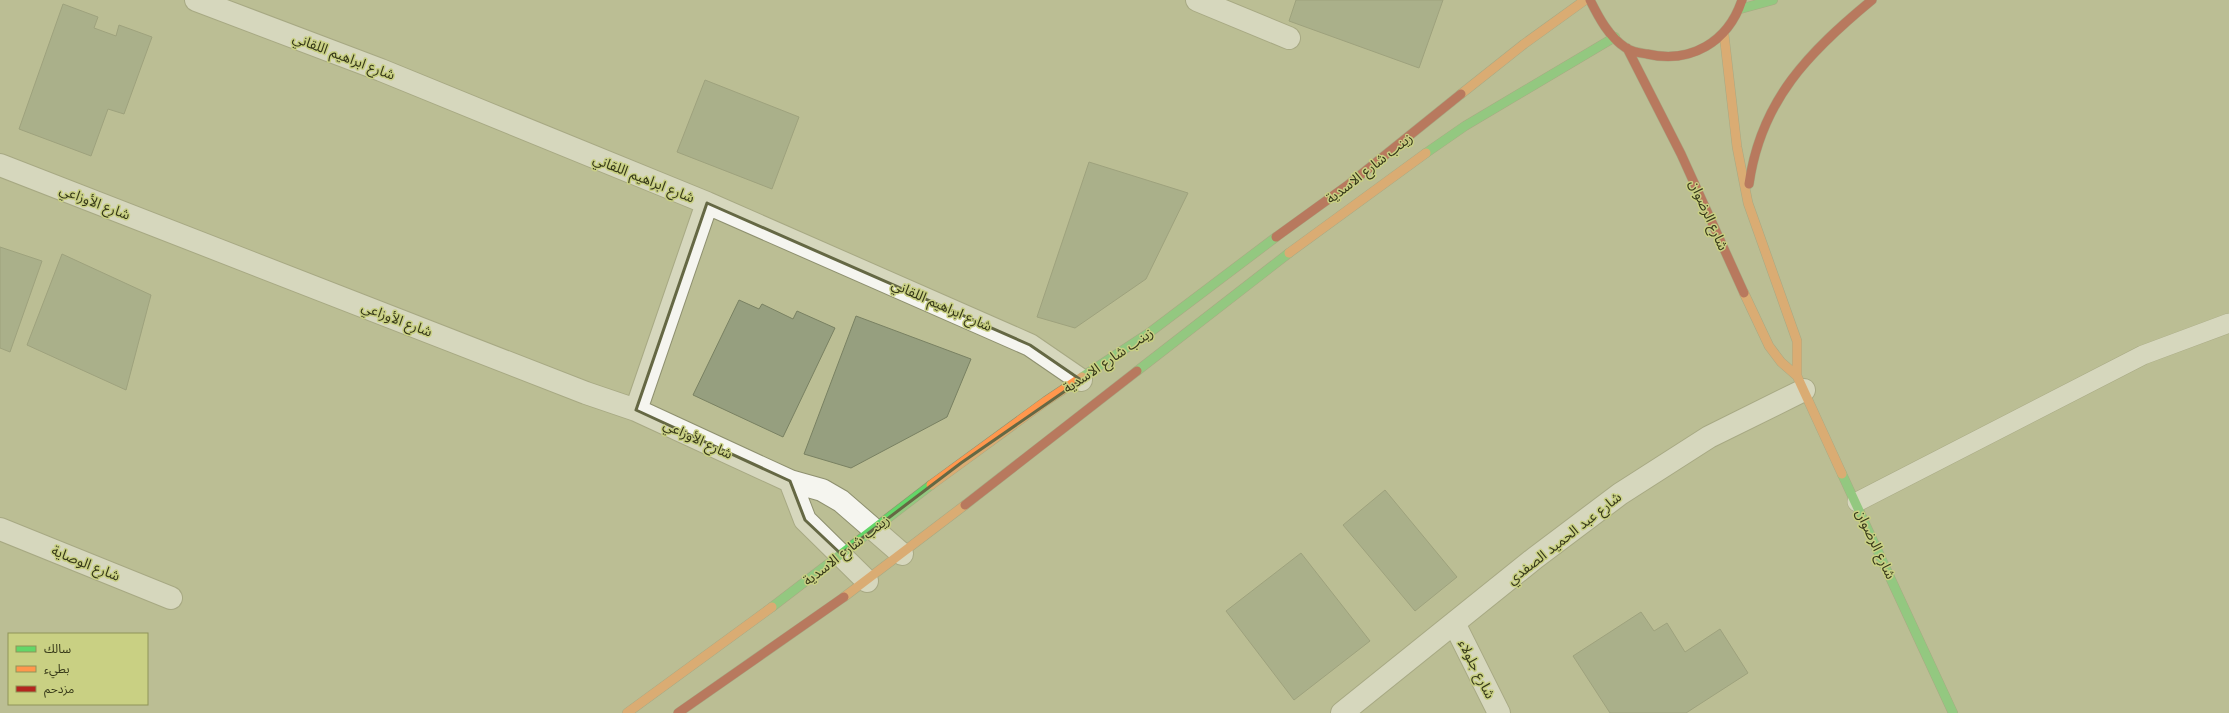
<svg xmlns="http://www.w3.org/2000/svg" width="2229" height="713" font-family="Arial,'Noto Sans Arabic',sans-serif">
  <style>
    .building { fill: #969f7f; stroke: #798162 }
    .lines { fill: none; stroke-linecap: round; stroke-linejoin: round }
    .lane-casing { stroke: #8e906f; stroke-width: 20 }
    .street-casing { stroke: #8e906f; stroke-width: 24 }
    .fast-casing { stroke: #8e906f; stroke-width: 10 }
    .slow-casing { stroke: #8e906f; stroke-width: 10 }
    .jam-casing { stroke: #8e906f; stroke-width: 10 }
    .lane { stroke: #f5f5ef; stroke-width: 19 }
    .street { stroke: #f5f5ef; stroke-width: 22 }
    .fast { stroke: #63d668; stroke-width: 9 }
    .slow { stroke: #ff974d; stroke-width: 9 }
    .jam { stroke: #b3261e; stroke-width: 9 }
    .marked { fill: none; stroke: #656844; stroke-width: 3; stroke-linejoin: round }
    .labels { text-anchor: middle; stroke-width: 3; stroke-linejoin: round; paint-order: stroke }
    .street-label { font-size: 14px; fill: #373919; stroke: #c9d083 }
  </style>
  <rect width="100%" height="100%" fill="#bbbe94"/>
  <path class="building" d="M1296,0h147l-24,68 -130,-47z
    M63,4l35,13 -4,11 22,8 3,-11 33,12 -28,77 -16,-5 -17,47 -72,-27z
    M705,80l94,37 -27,72 -95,-37z
    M1089,162l99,31 -42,86 -71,49 -38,-11z
    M0,247l42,14 -32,91 -10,-4z
    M62,254l89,41 -25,95 -99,-45z
    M739,300l20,9 3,-5 31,15 4,-8 38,17 -52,109 -90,-42z
    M856,316l115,43 -24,58 -96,51 -47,-14z
    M1385,490l72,87 -42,34 -72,-86z
    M1301,553l69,88 -76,59 -68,-89z
    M1641,612l13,19 13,-8 18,29 35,-23 28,44 -62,40h-76l-37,-57z"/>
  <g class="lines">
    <g class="lane-casing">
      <path id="lane" d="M1857,502l286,-147 86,-32"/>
    </g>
    <g class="street-casing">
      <path id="street" d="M196,0l185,70 326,133 323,142 51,35
        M1197,0l92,38
        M0,165l586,228 50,17 154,71 32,9 19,11 61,53
        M636,410l71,-207
        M790,481l15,39 62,61
        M0,529l171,69
        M1455,625l44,88
        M1342,713l193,-155 85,-64 89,-57 95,-47"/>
    </g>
    <g class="fast-casing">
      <path id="fast" d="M1740,9l33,-9
        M1426,153l39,-27 150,-89
        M1137,371l152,-118
        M1082,377l67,-44 127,-96
        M1842,474l111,239
        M772,607l159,-122"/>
    </g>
    <g class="slow-casing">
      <path id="slow" d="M1724,34l13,113 11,56 49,138v35
        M1461,94l63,-50 61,-44
        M1289,253l137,-100
        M1744,293l25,53 12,16 16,14 45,98
        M931,485l115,-84 36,-24
        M844,597l121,-92
        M627,713l145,-106"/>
    </g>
    <g class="jam-casing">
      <path id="jam" d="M1590,0c9,18 19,37 36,48 6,4 14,5 21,6 44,10 81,-12 95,-54
        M1627,48l54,106 63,139
        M1749,184c12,-84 60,-132 123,-184
        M1276,237l72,-52 113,-91
        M965,505l172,-134
        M678,713l166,-116"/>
    </g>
    <use href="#lane" class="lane"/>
    <use href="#street" class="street"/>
    <use href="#fast" class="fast"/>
    <use href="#slow" class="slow"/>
    <use href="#jam" class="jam"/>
  </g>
  <path d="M0 0H2229V713H0ZM707,203l323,142 51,35 -120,83 -120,91 -36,-34 -15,-39 -154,-71z" fill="#bbbe94" fill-opacity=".55" fill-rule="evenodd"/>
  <path class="marked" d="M707,203l323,142 51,35 -120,83 -120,91 -36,-34 -15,-39 -154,-71z"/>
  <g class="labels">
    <g class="street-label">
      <text transform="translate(344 56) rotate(21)" y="5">شارع ابراهيم اللقاني</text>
      <text transform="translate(1369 168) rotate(-38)" y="5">زينب شارع الاسدية</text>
      <text transform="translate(644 178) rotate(22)" y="5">شارع ابراهيم اللقاني</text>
      <text transform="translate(95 202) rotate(21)" y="5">شارع الأوزاعي</text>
      <text transform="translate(1709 215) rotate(66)" y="5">شارع الرضوان</text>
      <text transform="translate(942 305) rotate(24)" y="5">شارع ابراهيم اللقاني</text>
      <text transform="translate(397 319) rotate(21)" y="5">شارع الأوزاعي</text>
      <text transform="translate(1108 360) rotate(-34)" y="5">زينب شارع الاسدية</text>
      <text transform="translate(698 439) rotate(25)" y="5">شارع الأوزاعي</text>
      <text transform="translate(1564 538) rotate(-38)" y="5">شارع عبد الحميد الصفدي</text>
      <text transform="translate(1876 544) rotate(65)" y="5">شارع الرضوان</text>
      <text transform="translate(846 550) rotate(-38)" y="5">زينب شارع الاسدية</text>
      <text transform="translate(86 563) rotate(22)" y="5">شارع الوصاية</text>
      <text transform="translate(1477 669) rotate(63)" y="5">شارع جلولاء</text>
    </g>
  </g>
  <rect x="8" y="633" width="140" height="72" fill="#c9d083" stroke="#8f9459"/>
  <rect x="16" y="646" width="20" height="6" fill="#63d668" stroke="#8f9459"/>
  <text x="44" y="653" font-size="12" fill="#373919">سالك</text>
  <rect x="16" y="666" width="20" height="6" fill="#ff974d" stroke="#8f9459"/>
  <text x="44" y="673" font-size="12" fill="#373919">بطيء</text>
  <rect x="16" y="686" width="20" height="6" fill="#b3261e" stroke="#8f9459"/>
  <text x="44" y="693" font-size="12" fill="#373919">مزدحم</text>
</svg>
